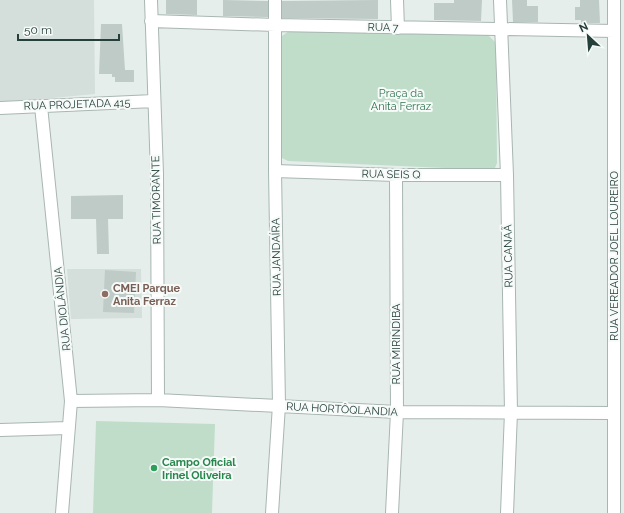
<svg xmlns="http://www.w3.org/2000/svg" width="624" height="513" font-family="Raleway,sans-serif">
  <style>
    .built { fill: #d4deda }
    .green { fill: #c0ddca }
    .building { fill: #becbc7 }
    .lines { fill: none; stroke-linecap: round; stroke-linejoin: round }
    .minor-casing { stroke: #a8b6b2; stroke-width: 14 }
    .minor { stroke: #fff; stroke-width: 12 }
    .education-dot { fill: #8d6e63; stroke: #f6faf8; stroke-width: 1.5 }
    .leisure-dot { fill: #2e9e5b; stroke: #f6faf8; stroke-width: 1.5 }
    .labels { text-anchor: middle; stroke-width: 4; stroke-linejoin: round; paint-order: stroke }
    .street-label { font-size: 11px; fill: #253f3a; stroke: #f6faf8 }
    .park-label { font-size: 11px; fill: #317450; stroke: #f6faf8 }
    .education-label { font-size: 11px; font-weight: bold; fill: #785e54; stroke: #f6faf8; text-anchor: start }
    .leisure-label { font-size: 11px; font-weight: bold; fill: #27864d; stroke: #f6faf8; text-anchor: start }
  </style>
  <rect width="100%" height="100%" fill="#e6eeeb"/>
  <path class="built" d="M0,0h94l1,94 -95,9z
    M67,269h74l1,49 -71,1z"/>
  <path class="green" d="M289,31l199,4 8,8 1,120 -2,5 -6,2 -201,-9 -6,-3 -2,-6 2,-116z
    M96,421l119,3 -3,89h-119z"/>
  <path class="building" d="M166,0h31v15l-31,-1z
    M223,0l45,1v16l-45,-1z
    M378,0v19l-96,-1v-17z
    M454,0h28l-1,21 -47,-1v-17h20z
    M512,0h15v6h11v16h-25z
    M580,0h19l1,23h-19v-3h-6v-13h5z
    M101,24h21l3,46h9v12h-19v-5h-3v-3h-13z
    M123,195v24h-15l1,35h-12l-1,-35h-25v-23z
    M105,270l31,2 -2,41 -31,-1z"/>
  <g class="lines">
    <g class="minor-casing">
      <path id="minor" d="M151,0l6,174 1,226
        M397,0l1,28
        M500,0l7,175 4,237 -4,101
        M614,0v513
        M151,21l124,4 339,6
        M41,106l30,295 -9,112
        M0,108l154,-7
        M275,171l121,4h111
        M71,401l87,-1 239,12 216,1
        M0,430l68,-2
        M272,513l7,-108 -4,-234v-171
        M392,513l5,-101 -1,-237"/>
    </g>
    <use href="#minor" class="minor"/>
  </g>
  <circle class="education-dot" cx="105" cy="294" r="4"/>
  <circle class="leisure-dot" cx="154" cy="468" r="4"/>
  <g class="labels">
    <g class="street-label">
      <text transform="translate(383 27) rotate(1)" y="4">RUA 7</text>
      <text transform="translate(77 104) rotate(-2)" y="4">RUA PROJETADA 415</text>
      <text transform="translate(391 174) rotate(1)" y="4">RUA SEIS Q</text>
      <text transform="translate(156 200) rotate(-91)" y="4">RUA TIMORANTE</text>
      <text transform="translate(508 256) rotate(-91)" y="4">RUA CANAÃ</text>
      <text transform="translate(614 256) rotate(-90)" y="4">RUA VEREADOR JOEL LOUREIRO</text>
      <text transform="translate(276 257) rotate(-91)" y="4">RUA JANDAÍRA</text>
      <text transform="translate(62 309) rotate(-96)" y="4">RUA DIOLÂNDIA</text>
      <text transform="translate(396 344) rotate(-90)" y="4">RUA MIRINDIBA</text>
      <text transform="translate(342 409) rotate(3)" y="4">RUA HORTÔQLANDIA</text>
    </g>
    <g class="park-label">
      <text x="401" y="97">Praça da<tspan x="401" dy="13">Anita Ferraz</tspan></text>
    </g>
    <g class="education-label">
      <text x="113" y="292">CMEI Parque<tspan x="113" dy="13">Anita Ferraz</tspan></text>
    </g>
    <g class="leisure-label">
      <text x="162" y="466">Campo Oficial<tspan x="162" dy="13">Irinel Oliveira</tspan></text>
    </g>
  </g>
  <g transform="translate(588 36) rotate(334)" stroke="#f6faf8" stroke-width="3" paint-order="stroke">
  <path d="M0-3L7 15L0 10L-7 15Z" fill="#253f3a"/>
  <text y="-6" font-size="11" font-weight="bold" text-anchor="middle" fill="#253f3a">N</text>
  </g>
  <path d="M18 34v6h101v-6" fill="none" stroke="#253f3a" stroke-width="2"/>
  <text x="24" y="34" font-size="12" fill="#253f3a" stroke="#f6faf8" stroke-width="3" paint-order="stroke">50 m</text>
</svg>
